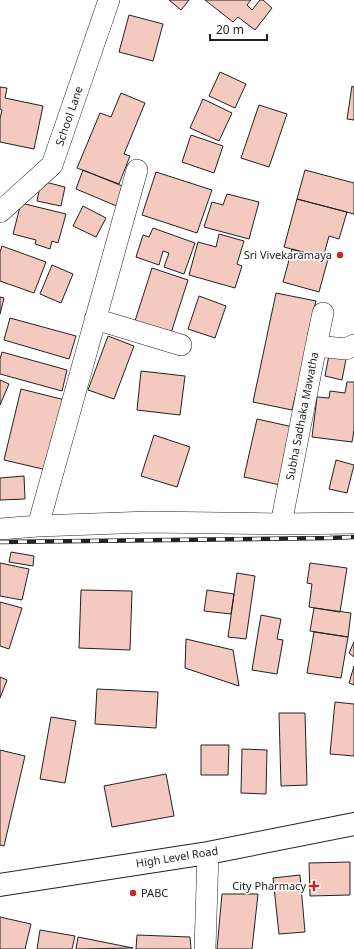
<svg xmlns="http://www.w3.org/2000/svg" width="354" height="949" font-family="'Noto Sans',sans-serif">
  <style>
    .building { fill: #f3c9c0; stroke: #222 }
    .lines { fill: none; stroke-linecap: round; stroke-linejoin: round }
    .minor-casing { stroke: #222; stroke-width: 22 }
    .highway-casing { stroke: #222; stroke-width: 24 }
    .minor { stroke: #fff; stroke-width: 21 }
    .highway { stroke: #fff; stroke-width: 22 }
    .rail-casing { stroke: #222; stroke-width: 4.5 }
    .rail { stroke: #fff; stroke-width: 3; stroke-dasharray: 9; stroke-linecap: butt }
    .poi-dot { fill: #c62828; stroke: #fff; stroke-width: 1.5 }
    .labels { text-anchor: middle; stroke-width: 3; stroke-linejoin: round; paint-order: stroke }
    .street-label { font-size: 11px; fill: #222; stroke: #fff }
    .poi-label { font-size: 11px; fill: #222; stroke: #fff; text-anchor: end }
  </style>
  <rect width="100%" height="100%" fill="#fff"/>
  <path class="building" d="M169,0h20l-8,10z
    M205,0h46l-4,5 5,5 8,-10h3l9,8 -17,22 -17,-13 -5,5z
    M129,15l34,9 -10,37 -34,-9z
    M220,72l26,12 -11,24 -26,-12z
    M352,86l2,1v33l-7,-1z
    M0,87l7,1 -2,10 38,8 -9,43 -34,-7v-23l2,-9 -2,-1z
    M121,93l24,10 -21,51 6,2 -11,28 -42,-16 23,-55 11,4z
    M203,99l29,14 -13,28 -29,-13z
    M259,105l28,9 -18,53 -28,-9z
    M191,135l32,11 -9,27 -32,-11z
    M83,170l44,18 -8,19 -43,-18z
    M305,170l49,13v31l-57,-15z
    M156,172l56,18 -15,43 -55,-18z
    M41,181l24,6 -4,19 -24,-5z
    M227,194l32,8 -10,37 -45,-12 8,-25 11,3z
    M297,199l50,13 -8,27 -10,-3 -6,22 -39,-11z
    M21,203l45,11 -8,29 -6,-2 -2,8 -15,-5 1,-4 -23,-6z
    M83,206l23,12 -10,19 -23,-11z
    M153,228l42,15 -11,31 -20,-7 5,-14 -6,-2 -4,14 -23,-8 7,-22 6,2z
    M219,234l25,7 -7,23 5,2 -7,22 -46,-13 9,-33 18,5z
    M2,246l44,16 -12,31 -34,-12v-29z
    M292,249l36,10 -9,33 -36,-10z
    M52,265l21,9 -12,29 -21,-9z
    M152,268l36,12 -17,53 -36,-12z
    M276,293l40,8 -8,33 -7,60 -5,-1 -4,17 -39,-8z
    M199,296l27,10 -11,32 -27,-9z
    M0,297l4,1 -4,16z
    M10,318l66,18 -7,23 -65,-19z
    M108,336l26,10 -20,53 -26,-9z
    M2,352l65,18 -5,21 -62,-17v-15z
    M329,355l17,4 -4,21 -17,-4z
    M141,371l44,5 -5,39 -43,-5z
    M0,380l9,4 -9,21z
    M347,382h7v48l-2,12 -40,-5 5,-40 12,1 1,-7 15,2z
    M21,389l44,11 -18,70 -43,-10z
    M257,419l36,8 -13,58 -36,-8z
    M154,435l36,12 -13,40 -36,-11z
    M336,460l18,5 -7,28 -18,-4z
    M24,476l1,23 -25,1v-22z
    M11,552l23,4 -1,10 -24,-4z
    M0,563l29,6 -7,31 -22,-4z
    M310,563l37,5 -7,44 -31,-5 3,-23 -5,-1z
    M237,573l18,3 -9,63 -18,-2z
    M81,590l51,1 -2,59 -51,-2z
    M207,590l27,4 -3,20 -27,-3z
    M0,602l22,6 -13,41 -9,-3z
    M314,608l37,5 -3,24 -38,-6z
    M261,615l20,4 -4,20 6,1 -6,34 -25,-4z
    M314,632l34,5 -7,41 -34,-5z
    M186,639l47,11 6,36 -54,-18z
    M354,642v15l-5,-4z
    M354,666v19l-5,-2z
    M0,677l7,3 -7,18z
    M97,689l61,3 -2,36 -61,-4z
    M335,702l19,2v52l-24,-2z
    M279,713h26l2,72 -26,1z
    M51,717l25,4 -11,62 -25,-4z
    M201,745h28l-1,30h-27z
    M242,749l25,1 -1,44 -25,-1z
    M0,750l25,6 -21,90 -4,-1z
    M166,774l8,42 -62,11 -8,-41z
    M350,862v33l-40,1 -1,-33z
    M300,875l5,57 -26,2 -6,-56z
    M222,894h36l-6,55h-35z
    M0,917l31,7 -6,25h-25z
    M40,930l35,6 -3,13h-35z
    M137,935l53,2 1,12h-55z
    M78,937l55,11 -57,1z"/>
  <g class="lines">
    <g class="minor-casing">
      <path id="minor" d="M0,212l52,-47 57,-165
        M95,319l86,26
        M316,346l7,-33
        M281,524l35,-178 30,3 8,-4
        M38,526l99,-356
        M0,529l38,-3 111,-4 132,2 73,-1
        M205,949l3,-96"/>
    </g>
    <g class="highway-casing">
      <path id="highway" d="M0,885l208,-32 146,-29"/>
    </g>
    <use href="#minor" class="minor"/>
    <use href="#highway" class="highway"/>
    <g class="rail-casing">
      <path id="rail" d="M0,542l329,-4 25,-1"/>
    </g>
    <use href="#rail" class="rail"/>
  </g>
  <g class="poi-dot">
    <circle cx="340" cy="255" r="4"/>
    <path d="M312 880h4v4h4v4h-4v4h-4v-4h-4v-4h4z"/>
    <circle cx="133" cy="893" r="4"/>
  </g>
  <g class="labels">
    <g class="street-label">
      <text transform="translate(69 116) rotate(-71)" y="4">School Lane</text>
      <text transform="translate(302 416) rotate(-79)" y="4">Subha Sadhaka Mawatha</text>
      <text transform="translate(177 857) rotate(-9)" y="4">High Level Road</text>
    </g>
    <g class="poi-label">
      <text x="332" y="259">Sri Vivekaramaya</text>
      <text x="306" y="890">City Pharmacy</text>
      <text x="141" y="897" text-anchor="start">PABC</text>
    </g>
  </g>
  <path d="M210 34v6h57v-6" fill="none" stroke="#222222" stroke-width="2"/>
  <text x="216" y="34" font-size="12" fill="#222222" stroke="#ffffff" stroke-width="3" paint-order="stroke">20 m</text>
</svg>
